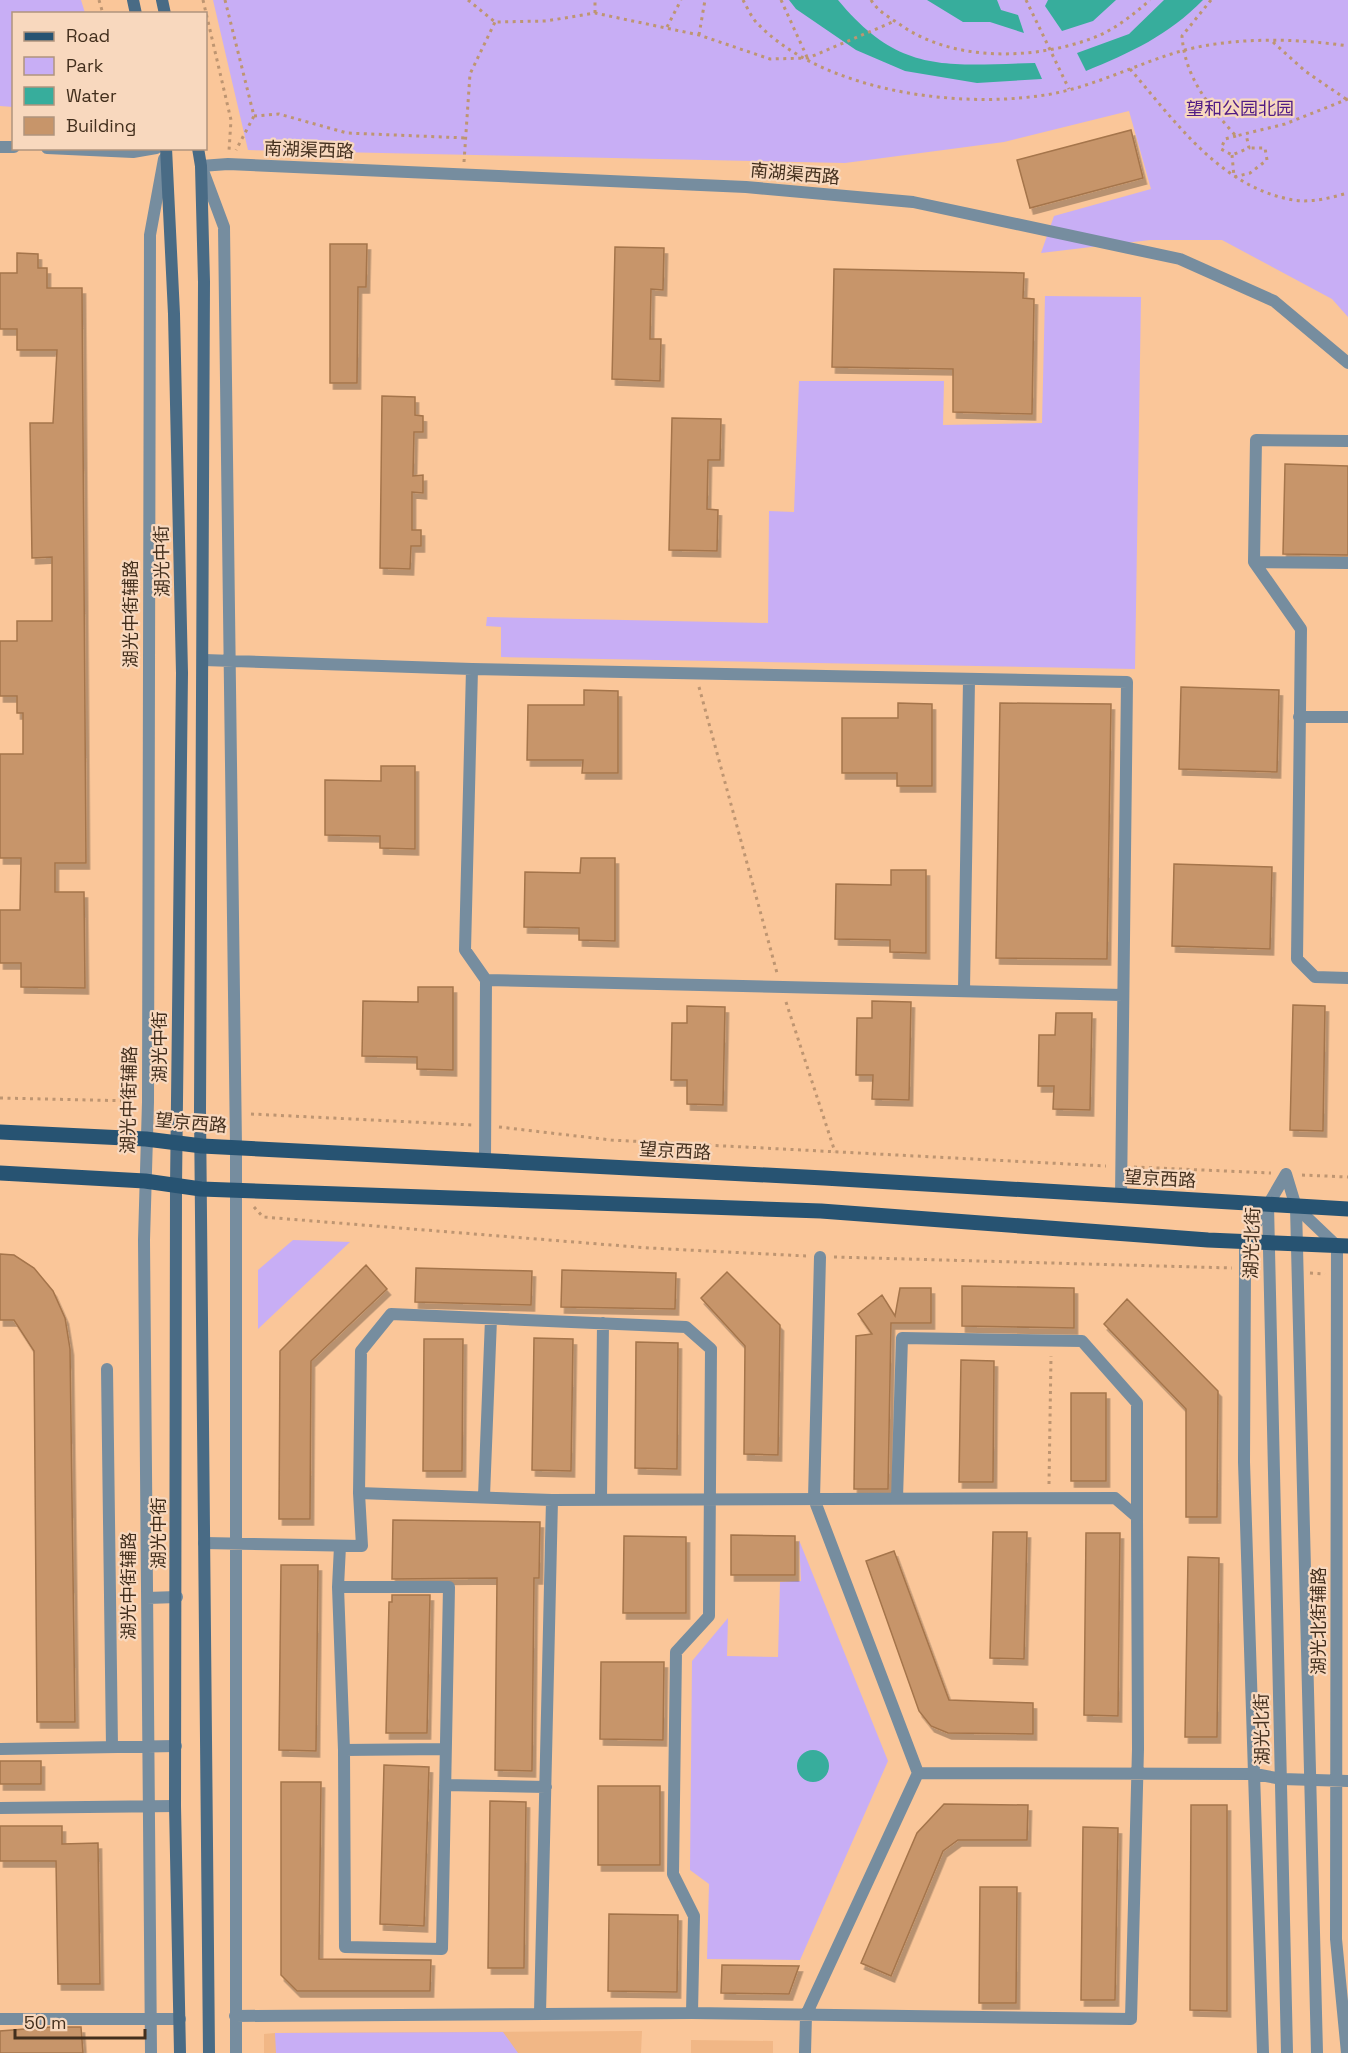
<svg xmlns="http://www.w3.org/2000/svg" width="1348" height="2053" font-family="'Space Grotesk','Noto Sans SC',sans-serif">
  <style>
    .built { fill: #f1b786 }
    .green { fill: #c8aef5 }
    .water { fill: #37ad9c }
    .building { fill: #c7956a; stroke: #a5754b; stroke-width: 1.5; filter: url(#shadow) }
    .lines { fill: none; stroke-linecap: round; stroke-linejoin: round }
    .path { stroke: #be9571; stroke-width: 3; stroke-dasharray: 3 4.5; stroke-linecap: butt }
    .minor { stroke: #768d9f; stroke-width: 12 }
    .tertiary { stroke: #768d9f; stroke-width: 12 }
    .secondary { stroke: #496b85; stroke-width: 12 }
    .primary { stroke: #275372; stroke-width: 15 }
    .labels { text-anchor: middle; stroke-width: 4.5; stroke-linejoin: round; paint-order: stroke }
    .park-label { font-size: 18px; fill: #501b84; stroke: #f8d8be }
    .street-label { font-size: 18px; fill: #432f1d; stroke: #f8d8be }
  </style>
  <defs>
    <filter id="shadow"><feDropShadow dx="3.5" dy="6" stdDeviation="0" flood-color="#0004"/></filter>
  </defs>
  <rect width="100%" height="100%" fill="#fac699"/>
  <path class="built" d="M642,2031l-1,22h-377v-19l11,-1z
    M691,2040l82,1v12h-82z"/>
  <path class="green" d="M0,0h81l4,13 -71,1 -1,93 -13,-1z
    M213,0h1135v317l-16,-18 -110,-59h-72l-109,13 13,-37 97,-27 -22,-78 -125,31 -159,21 -597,-13z
    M1045,296l96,1 -6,372 -634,-12v-30l-15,-1 1,-9 281,6 1,-112 25,1 5,-131h145l-1,44 99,-2z
    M293,1240l57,2 -92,87v-59z
    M799,1540l89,221 -88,199 -93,-1 2,-75 -19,-14 2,-209 36,-43 -1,38 51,1 2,-75 21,-1z
    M503,2032l15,21h-242l-1,-20z"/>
  <path class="water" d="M789,0h49c62,75 109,65 197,63l7,16 -65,4 -72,-12 -49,-21 -60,-41z
    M927,0h70l4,10 17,5 6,18 -34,-11h-27z
    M1048,0h68l-23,21 -31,10 -17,-25z
    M1164,0h39c-34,35 -73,53 -117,71l-9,-18 52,-19z
    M797 1766a16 16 0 1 1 32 0a16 16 0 1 1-32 0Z"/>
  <path class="building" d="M1131,130l12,48 -113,30 -13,-48z
    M330,244h37l-1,43h-8l-1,96h-27z
    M615,247l49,1 -1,42 -12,-1 -1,50h11l-1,42 -48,-2z
    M17,253l21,1v14h9v20h35l4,575h-31v29h29l1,96 -64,-1v-24h-21v-53h20l1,-52h-21v-104h23v-41h-6v-17h-17v-55h17v-20h35v-64l-20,1 -2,-135h23l4,-73h-40v-21h-17v-56h17z
    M834,269l190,4 -1,25 11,1 -2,115 -79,-2v-43l-121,-2z
    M382,396l33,1v18l8,1v16h-9l-1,44 10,-1v18l-11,-1v38h9v16h-10l-1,23 -30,-1z
    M672,418l49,1 -1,41h-12l-1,49 11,1 -1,41 -48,-1z
    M1285,464l63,2v89l-65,-1z
    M1181,687l98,3 -2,82 -98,-3z
    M584,690l34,1v82h-36l1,-13h-56l1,-55h56z
    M898,703l34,1v82h-35v-13h-55v-55h56z
    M1000,703l111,1 -4,255 -111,-1z
    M381,766h34v83l-35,-1v-12l-55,-1v-55l56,1z
    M581,858h34v83l-36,-1v-12l-55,-1 1,-55 55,1z
    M1174,864l98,3 -2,82 -98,-3z
    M891,870h35v83l-36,-1v-12l-55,-1 1,-55 55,1z
    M418,987h35v83l-36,-1v-12l-55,-1 1,-55 55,1z
    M872,1001l39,1 -2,98 -37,-1 1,-24h-17l1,-57h15z
    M1293,1005l32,1 -2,125 -33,-1z
    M687,1006l38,1 -2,98 -36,-1v-24h-16l1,-57h15z
    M1056,1013h36l-2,97 -37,-1 1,-23h-16l1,-51h16z
    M0,1254l14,1 20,13 19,23 12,27 5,31 5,373h-38l-3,-371 -20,-31h-14z
    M366,1265l21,24 -76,72 -1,158h-31l1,-168z
    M416,1268l116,3 -1,34 -116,-3z
    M562,1270l114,3 -1,36 -114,-2z
    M727,1272l53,53 -2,130 -34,-1 1,-108 -44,-48z
    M962,1286l112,2v40l-112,-2z
    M900,1288h31v35h-40l-3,166h-34l2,-153 16,-2 -14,-20 24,-19 13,21z
    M1127,1299l91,92 -1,126h-31v-108l-82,-85z
    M534,1338l39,1 -2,132 -39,-1z
    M424,1339h39l-1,132h-39z
    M636,1342l42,1 -1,126 -42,-1z
    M961,1360l33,1 -1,121h-34z
    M1071,1393h35v88h-35z
    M393,1520l147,2 -1,56h-5l-2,193 -37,-1 2,-192 -105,1z
    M993,1532h34l-3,127 -34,-1z
    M1086,1533h34l-2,183 -34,-1z
    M731,1535l64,1v39h-64z
    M624,1536l62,1v76h-63z
    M894,1551l55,149 84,3v31l-85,-1 -17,-7 -12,-15 -53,-150z
    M1188,1557l31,1 -2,179h-32z
    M281,1565h37l-2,186 -37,-1z
    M392,1595h38l-3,138h-41l3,-131h3z
    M601,1662h63l-1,78 -63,-1z
    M0,1761h41v23h-41z
    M384,1765l45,2 -5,159 -44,-2z
    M281,1782h40l-2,177 112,1 -1,31h-133l-16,-16z
    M598,1786h62v79h-62z
    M490,1801l36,1 -2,166h-36z
    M944,1804l84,1 -1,35h-69l-15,11 -52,125 -30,-13 56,-130z
    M1191,1805h36v206l-37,-1z
    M0,1826h62v18l36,-1 2,141h-42l-2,-123h-56z
    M1083,1827l35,1 -3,172h-34z
    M980,1887h37l-1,116h-37z
    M609,1914l69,1 -1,77 -69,-1z
    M722,1965l77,1 -10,28 -68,-1z
    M51,2027h30l2,26h-83v-22z"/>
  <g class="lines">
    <path class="path" d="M99,0l4,14
      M203,0l28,120 -2,31
      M225,0l29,116 -18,34
      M468,0l27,22 51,-1 49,-8 104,22 71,24 38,-1 87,-37
      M743,0c4,7 8,17 14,23 64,67 194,85 281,73 50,-6 95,-31 143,-45 52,-14 114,-13 167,-5
      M781,0l26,57
      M871,0c7,12 20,18 31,26 53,36 132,34 191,12 21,-8 40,-23 57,-38
      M1026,0l43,89
      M1211,0l-29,36c3,42 27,70 54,100l49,-12 63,-25
      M595,13v-13
      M667,27l14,-27
      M699,35l6,-35
      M1273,42l32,29 41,28
      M1130,69c44,51 88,115 158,130 21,5 41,-1 60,-6
      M254,116l25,-2 68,19 119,5
      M1236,136l-11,3 -4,10 11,6 17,-7 -3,-14
      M1232,155l2,22 16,-4 17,-13 -2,-12h-16
      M464,162l6,-88 25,-52
      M699,687l78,286
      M786,1002l49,150
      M0,1098l134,3
      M251,1114l221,11
      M499,1127l112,13 495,26
      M1134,1167l137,6
      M1302,1175l46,2
      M254,1207l9,10 386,31 157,8
      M834,1257l398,11
      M1310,1273l15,1
      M1049,1484l2,-128"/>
    <path class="minor" d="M202,168l22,59 12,920v906
      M1348,441l-92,-1 -2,122 47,67 -4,330 18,18 33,1
      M1254,562l94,1
      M204,660l268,9 655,13 -6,515
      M472,669l-7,281 21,30 637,15
      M1299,717h49
      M964,990l5,-310
      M485,1161l1,-181
      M1296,1207l41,39 -1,693 11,114
      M107,1369l5,378
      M359,1493l2,-142 30,-37 295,13 25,22 -2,267 -33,36 -3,222 21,42 -2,97
      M484,1496l7,-177
      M601,1498l2,-175
      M897,1498l5,-160 180,3 55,62v114
      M204,1543l158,3 -3,-53 193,7 563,-2 22,19 1,232 -7,270 -439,-6 -457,3
      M338,1587h111l-7,362 -97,-2 -1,-197 -6,-163 2,-41
      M147,1598l30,-1
      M0,1749l176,-3
      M344,1750l101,-1
      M918,1773l337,1 27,5 66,2
      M445,1785l101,2
      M0,1808l175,-2
      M540,2013l12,-513
      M0,2019h180
      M151,2053l-7,-813 4,-138 2,-867 14,-76
      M805,2053l1,-38 112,-242 -104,-274 6,-242
      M1263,2053l-19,-591 1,-193v-28l23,-36"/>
    <path class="tertiary" d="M0,147h14
      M47,148l86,4 23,-4
      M201,166l27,-2 518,23 167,15 267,57 94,42 74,62
      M1286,1174l-18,31 19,848
      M1286,1174l10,33 21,846"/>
    <path class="secondary" d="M133,0l3,14
      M162,0l3,14
      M166,148l8,166 8,359 -6,513 -1,620 5,247
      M198,148l3,18 3,116 -4,829 9,942"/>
    <path class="primary" d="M0,1132l146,7 56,7 622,32 524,31
      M0,1173l145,8 56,8 620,22 387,29 140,6"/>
  </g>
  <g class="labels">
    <g class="park-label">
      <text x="1240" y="115">望和公园北园</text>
    </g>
    <g class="street-label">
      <text transform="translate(309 150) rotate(2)" y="6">南湖渠西路</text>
      <text transform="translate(795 174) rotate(5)" y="6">南湖渠西路</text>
      <text transform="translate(162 561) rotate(-91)" y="6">湖光中街</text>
      <text transform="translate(131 614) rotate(-90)" y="6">湖光中街辅路</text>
      <text transform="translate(160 1047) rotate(-90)" y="6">湖光中街</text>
      <text transform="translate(129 1100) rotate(-89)" y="6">湖光中街辅路</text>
      <text transform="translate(191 1123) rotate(5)" y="6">望京西路</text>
      <text transform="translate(675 1151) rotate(3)" y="6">望京西路</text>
      <text transform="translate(1160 1179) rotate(3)" y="6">望京西路</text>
      <text transform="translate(1252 1243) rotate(-88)" y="6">湖光北街</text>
      <text transform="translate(159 1533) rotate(-90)" y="6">湖光中街</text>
      <text transform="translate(129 1586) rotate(-90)" y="6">湖光中街辅路</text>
      <text transform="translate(1319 1621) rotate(-90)" y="6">湖光北街辅路</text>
      <text transform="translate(1262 1729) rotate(-91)" y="6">湖光北街</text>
    </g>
  </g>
  <rect x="12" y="12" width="195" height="138" fill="#f8d8be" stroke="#b0947e" stroke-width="1.5"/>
  <rect x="24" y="32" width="30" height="9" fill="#275372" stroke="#b0947e" stroke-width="1.5"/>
  <text x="66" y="42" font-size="18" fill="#432f1d">Road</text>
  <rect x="24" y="57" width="30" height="18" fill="#c8aef5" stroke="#b0947e" stroke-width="1.5"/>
  <text x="66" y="72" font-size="18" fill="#432f1d">Park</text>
  <rect x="24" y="87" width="30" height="18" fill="#37ad9c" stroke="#b0947e" stroke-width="1.5"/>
  <text x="66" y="102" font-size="18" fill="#432f1d">Water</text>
  <rect x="24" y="117" width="30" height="18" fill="#c7956a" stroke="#b0947e" stroke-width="1.5"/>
  <text x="66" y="132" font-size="18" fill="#432f1d">Building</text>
  <path d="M15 2029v9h130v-9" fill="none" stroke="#432f1d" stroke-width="3"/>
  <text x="24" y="2029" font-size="18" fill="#432f1d" stroke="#f8d8be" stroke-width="4.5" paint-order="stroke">50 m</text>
</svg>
